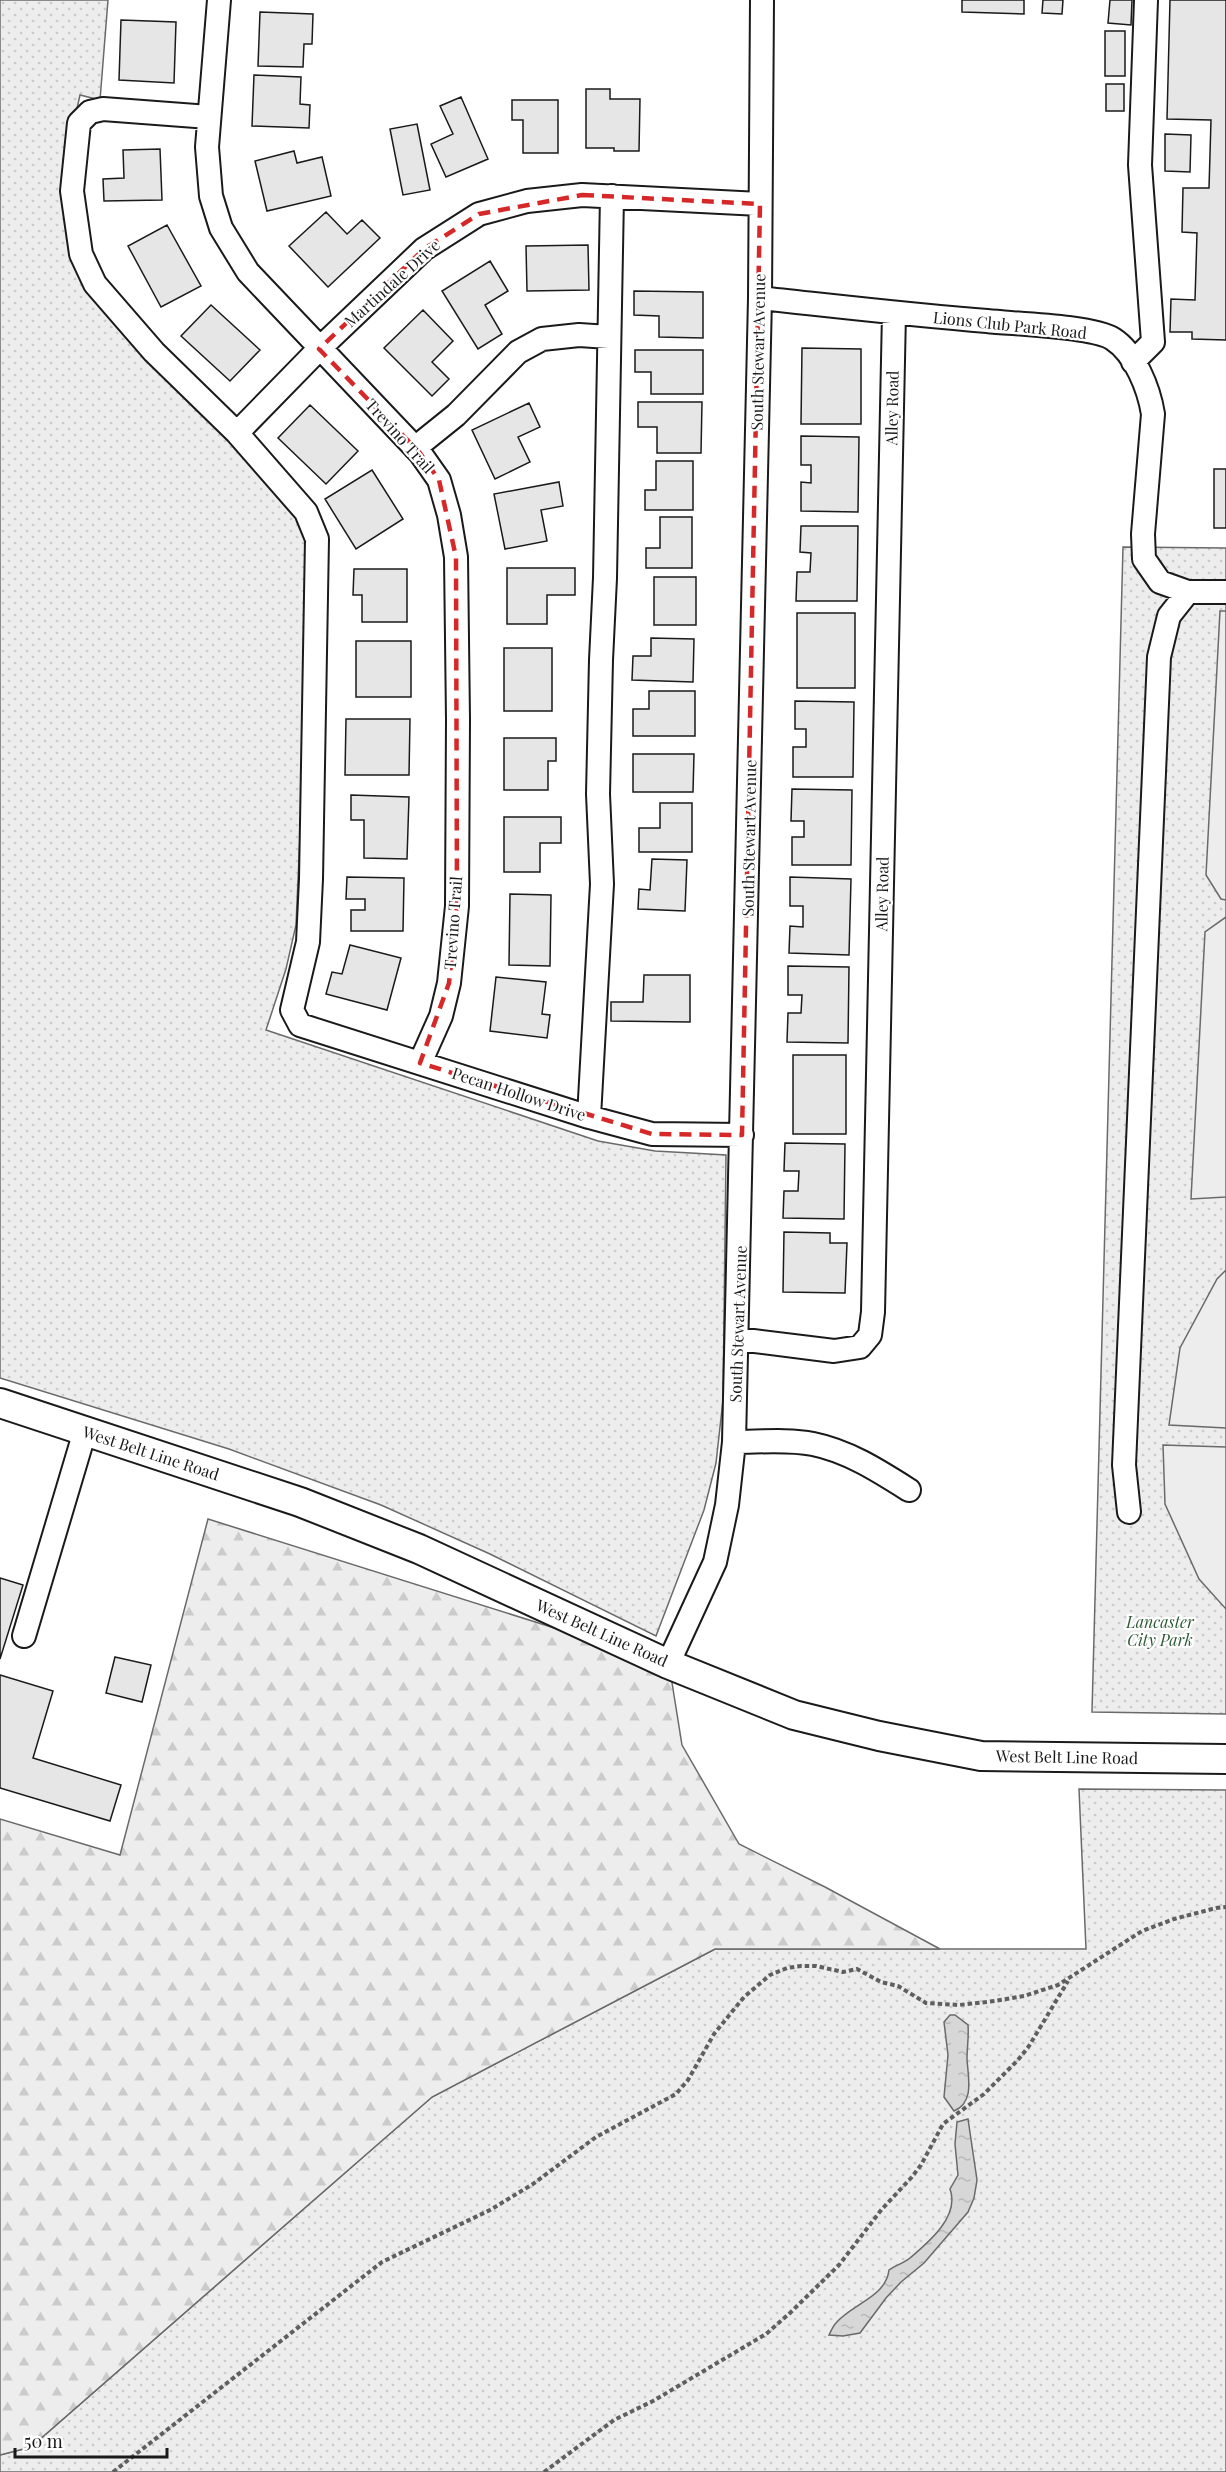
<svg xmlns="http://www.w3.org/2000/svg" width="1226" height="2472" font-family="'Playfair Display',serif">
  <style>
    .grass { fill: url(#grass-dots); stroke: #6a6a6a; stroke-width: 1.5 }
    .forest { fill: url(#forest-firs); stroke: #6a6a6a; stroke-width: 1.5 }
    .pitch { fill: #ededed; stroke: #6a6a6a; stroke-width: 1.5 }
    .water { fill: url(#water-ripples); stroke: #6a6a6a; stroke-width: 1.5 }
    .building { fill: #e6e6e6; stroke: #1a1a1a; stroke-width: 1.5 }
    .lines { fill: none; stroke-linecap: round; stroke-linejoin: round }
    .minor-casing { stroke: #1a1a1a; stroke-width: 26 }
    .major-casing { stroke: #1a1a1a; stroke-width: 32 }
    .path { stroke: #5f5f5f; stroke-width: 4; stroke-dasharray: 4.5 3; stroke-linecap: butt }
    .minor { stroke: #fff; stroke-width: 22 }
    .major { stroke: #fff; stroke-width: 28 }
    .marked { fill: none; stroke: #d62828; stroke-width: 4.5; stroke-dasharray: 12 8; stroke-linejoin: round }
    .labels { text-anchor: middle; stroke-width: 4.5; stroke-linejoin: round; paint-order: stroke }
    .street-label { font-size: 16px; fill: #1a1a1a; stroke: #fff }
    .park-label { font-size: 16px; font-style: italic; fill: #2b5a34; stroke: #fff }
  </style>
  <defs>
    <pattern id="grass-dots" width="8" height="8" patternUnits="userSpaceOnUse" patternTransform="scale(1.5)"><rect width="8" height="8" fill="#ededed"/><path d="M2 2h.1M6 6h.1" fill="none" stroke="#cbcbcb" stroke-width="1.8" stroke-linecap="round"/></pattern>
    <pattern id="forest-firs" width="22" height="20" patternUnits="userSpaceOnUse" patternTransform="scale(1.5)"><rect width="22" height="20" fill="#ededed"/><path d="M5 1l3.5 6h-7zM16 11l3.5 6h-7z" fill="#cbcbcb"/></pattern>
    <pattern id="water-ripples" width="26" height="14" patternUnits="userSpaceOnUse" patternTransform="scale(1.5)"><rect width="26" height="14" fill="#d7d7d7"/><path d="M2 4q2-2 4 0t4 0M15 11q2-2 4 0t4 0" fill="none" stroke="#b8b8b8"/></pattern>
  </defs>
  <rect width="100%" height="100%" fill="#fff"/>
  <path class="grass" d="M0,0h108l-8,100 -20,-5c-13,59 -24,97 -8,157l229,260 12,32 -17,381 -10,44 -20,61 332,111 57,10 71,4 -3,245 -7,63 -12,47 -48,126 -166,-82 -109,-49 -152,-56 -229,-71z
    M1123,547l103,1v1166l-134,-2z
    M1079,1789l147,1v682h-1226v-17l31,-8 401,-350 283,-148h371z"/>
  <path class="forest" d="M208,1519l461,145 13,81 57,99 86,43 115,62h-225l-283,148 -401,350 -31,8v-636l120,36z"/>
  <path class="pitch" d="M1220,611h6v289l-5,-1 -15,-24z
    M1226,917v280l-35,2 14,-267z
    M1226,1270v158l-57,-3 11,-77 37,-69z
    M1163,1445l63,2v162l-27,-30 -34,-75z"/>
  <path class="water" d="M950,2015h5l13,10c1,12 -1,22 -1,34 1,18 8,43 -13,52l-10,-14 4,-42 -4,-33z
    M968,2119l9,61 -3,18 -6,14 -44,51 -23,19 -15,16 -26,35 -17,3 -14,-1c2,-4 4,-9 7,-12 16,-19 50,-26 53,-53 7,-5 15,-7 21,-12 19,-16 50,-42 40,-69l8,-14 -3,-31 2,-22z"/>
  <path class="building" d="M962,0h62v14l-62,-2z
    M1043,0h20l-1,14 -20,-1z
    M1110,0h22l-1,25 -23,-2z
    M1170,0h56v340l-34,-1v-7h-22l1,-33 24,1 2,-67 -15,-1 1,-44h26l2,-68 -44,-1z
    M260,12l53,2 -1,30h-8l-1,23 -45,-1z
    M121,20l55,2 -2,61 -55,-3z
    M1105,31h20v45h-20z
    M254,75l47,2 -1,27 10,1 -1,23 -57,-2z
    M1106,84h18v27h-18z
    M586,89h24v10h30l-1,52h-25v-3h-28z
    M461,97l27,62 -42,18 -15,-33 22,-10 -13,-28z
    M512,100h46v53h-35v-33h-11z
    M417,124l13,66 -27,5 -13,-66z
    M1165,134l26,1 -1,37 -25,-1z
    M160,149l2,51 -58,1 -1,-22 21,-1 -1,-28z
    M294,151l3,12 25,-6 9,39 -64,15 -12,-50z
    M326,212l21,22 15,-14 18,18 -52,49 -39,-41z
    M167,225l34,61 -40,21 -33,-61z
    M588,245l1,45 -62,1 -1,-45z
    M490,261l18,30 -23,14 17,29 -24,15 -36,-58z
    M634,291l69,1v46l-44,-1v-21l-25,-1z
    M211,305l49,45 -30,31 -49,-45z
    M423,310l30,31 -21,21 17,17 -17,17 -48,-48z
    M802,348l59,1v75h-60z
    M635,350h68v44h-52v-22h-16z
    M638,402h64l-1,51h-44v-26h-19z
    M529,403l11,24 -22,10 12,25 -35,17 -23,-49z
    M310,405l48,46 -32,33 -48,-46z
    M801,436l58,1 -1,75 -57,-1v-29l10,1v-18h-10z
    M656,461h37v49h-48v-20h11z
    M1214,469h12v59h-12z
    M372,470l31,49 -47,30 -31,-50z
    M559,482l4,24 -22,4 6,31 -42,8 -11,-55z
    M660,517h32v51h-46v-20h14z
    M801,526h57l-1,75h-61l1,-29h13l1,-19 -11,-1z
    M507,568h68v27h-28v29h-40z
    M354,569h53v53h-45v-27h-9z
    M654,577h42v48h-42z
    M797,613h58v75h-58z
    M651,638l43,1 -1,43 -61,-2 1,-24h18z
    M356,641h55v56h-55z
    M504,648h48v63h-48z
    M649,691h46v45h-62v-27h16z
    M795,701l59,1 -1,75h-60v-30h13v-18h-11z
    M346,719h64l-1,56h-64z
    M504,738h52v23h-8v29h-44z
    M633,754h61l-1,38h-60z
    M792,789l60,1 -1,75h-59v-28h12v-16h-13z
    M351,795l58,2 -2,62 -43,-1v-38h-13z
    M660,803h32v49h-53v-24h21z
    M504,817h57v26h-21v29h-36z
    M652,859l35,1 -2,51 -47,-2 1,-20 11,1z
    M347,877l57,1 -1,53h-52v-21h14v-11h-19z
    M790,877l61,2 -2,76 -60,-2 1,-27 13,1v-21h-13z
    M510,894l41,1 -1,71 -41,-1z
    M350,945l51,13 -14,52 -61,-16 6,-22 10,2z
    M788,966l61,1 -1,76 -61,-1 1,-29h13l1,-18h-14z
    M644,975h46v47l-79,-1v-19h32z
    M496,977l50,5 -4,32 8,1 -3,23 -57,-7z
    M793,1055h53v79h-53z
    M785,1143l60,1 -1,75 -61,-1 1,-27h14l1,-20h-15z
    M784,1232l46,1v10h17l-2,50 -62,-1z
    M0,1578l23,7 -23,74z
    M115,1657l36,8 -9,37 -36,-9z
    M0,1675l53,16 -20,67 88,27 -11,36 -110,-33z"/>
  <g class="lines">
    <g class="minor-casing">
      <path id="minor" d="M219,0l-12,147 4,49 10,32 27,44 172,181 19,27 10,35 7,42 2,163 -1,186 -8,77 -8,33 -21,47
        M209,117l-106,-8 -13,3 -11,11 -7,68 9,63 14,30 59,68 83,81 69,79 11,27 -6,340 -3,63 -16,68 8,15 289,92 63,17 90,1
        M760,298c75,8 151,17 227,23 27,3 106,5 126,18 22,14 36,50 40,75l-10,120 1,25 16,23 28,10h38
        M1133,362l20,-20 -13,-177 6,-165
        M237,433l82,-84 105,-100 55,-35 48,-13 55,-6 178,9
        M415,448l41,-33 62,-63 24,-13 37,-4 30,2
        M589,1117l13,-233 -4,-90 3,-134 4,-82 7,-382
        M738,1339l96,12 26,-4 10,-12 3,-23 21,-999
        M734,1442c25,0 54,-3 79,2 35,7 66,27 96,46
        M1129,1512l-5,-47 35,-808 10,-41 19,-24
        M24,1636l61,-205
        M668,1664l47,-102 12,-57 7,-63 26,-1144 2,-298"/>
    </g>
    <g class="major-casing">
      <path id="major" d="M0,1403l300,99 119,47 249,115 126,51 85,21 102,20 245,3"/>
    </g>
    <path class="path" d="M113,2472l269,-210 108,-52 43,-26 63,-47 80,-43 12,-14 26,-46 30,-37 26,-22 17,-7 14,-2h15l27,6 14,-3 24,13 17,4 28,17 33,2 36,-4 29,-5 34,-11 84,-54 32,-12 42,-11 10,-1
      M544,2472l70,-52 39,-19 113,-67 24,-21 49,-48 43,-56 29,-31 10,-13 22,-41 41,-30 34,-34 11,-14 39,-65"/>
    <use href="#minor" class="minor"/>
    <use href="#major" class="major"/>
  </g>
  <path class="marked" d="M582,195l178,9 -18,931 -90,-1 -232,-71 29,-80 8,-77 -1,-349 -17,-77 -19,-27 -101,-104 105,-100 55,-35z"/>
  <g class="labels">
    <g class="street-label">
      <text transform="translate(392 283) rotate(-42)" y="6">Martindale Drive</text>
      <text transform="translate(1010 325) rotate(6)" y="6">Lions Club Park Road</text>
      <text transform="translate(758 352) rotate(-89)" y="6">South Stewart Avenue</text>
      <text transform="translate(892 408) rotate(-89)" y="6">Alley Road</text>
      <text transform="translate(400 436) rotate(48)" y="6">Trevino Trail</text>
      <text transform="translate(749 838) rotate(-89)" y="6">South Stewart Avenue</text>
      <text transform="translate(882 894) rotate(-89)" y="6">Alley Road</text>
      <text transform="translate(453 923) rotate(-86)" y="6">Trevino Trail</text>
      <text transform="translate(519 1094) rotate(18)" y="6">Pecan Hollow Drive</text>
      <text transform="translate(738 1324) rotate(-88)" y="6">South Stewart Avenue</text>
      <text transform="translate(151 1453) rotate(18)" y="6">West Belt Line Road</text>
      <text transform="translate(602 1633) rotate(24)" y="6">West Belt Line Road</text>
      <text transform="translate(1067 1757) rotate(1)" y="6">West Belt Line Road</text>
    </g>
    <g class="park-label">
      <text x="1160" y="1628">Lancaster<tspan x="1160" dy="18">City Park</tspan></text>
    </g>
  </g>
  <path d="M15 2448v9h152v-9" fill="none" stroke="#1a1a1a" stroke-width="3"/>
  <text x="24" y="2448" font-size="18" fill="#1a1a1a" stroke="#ffffff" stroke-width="4.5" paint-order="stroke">50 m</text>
</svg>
